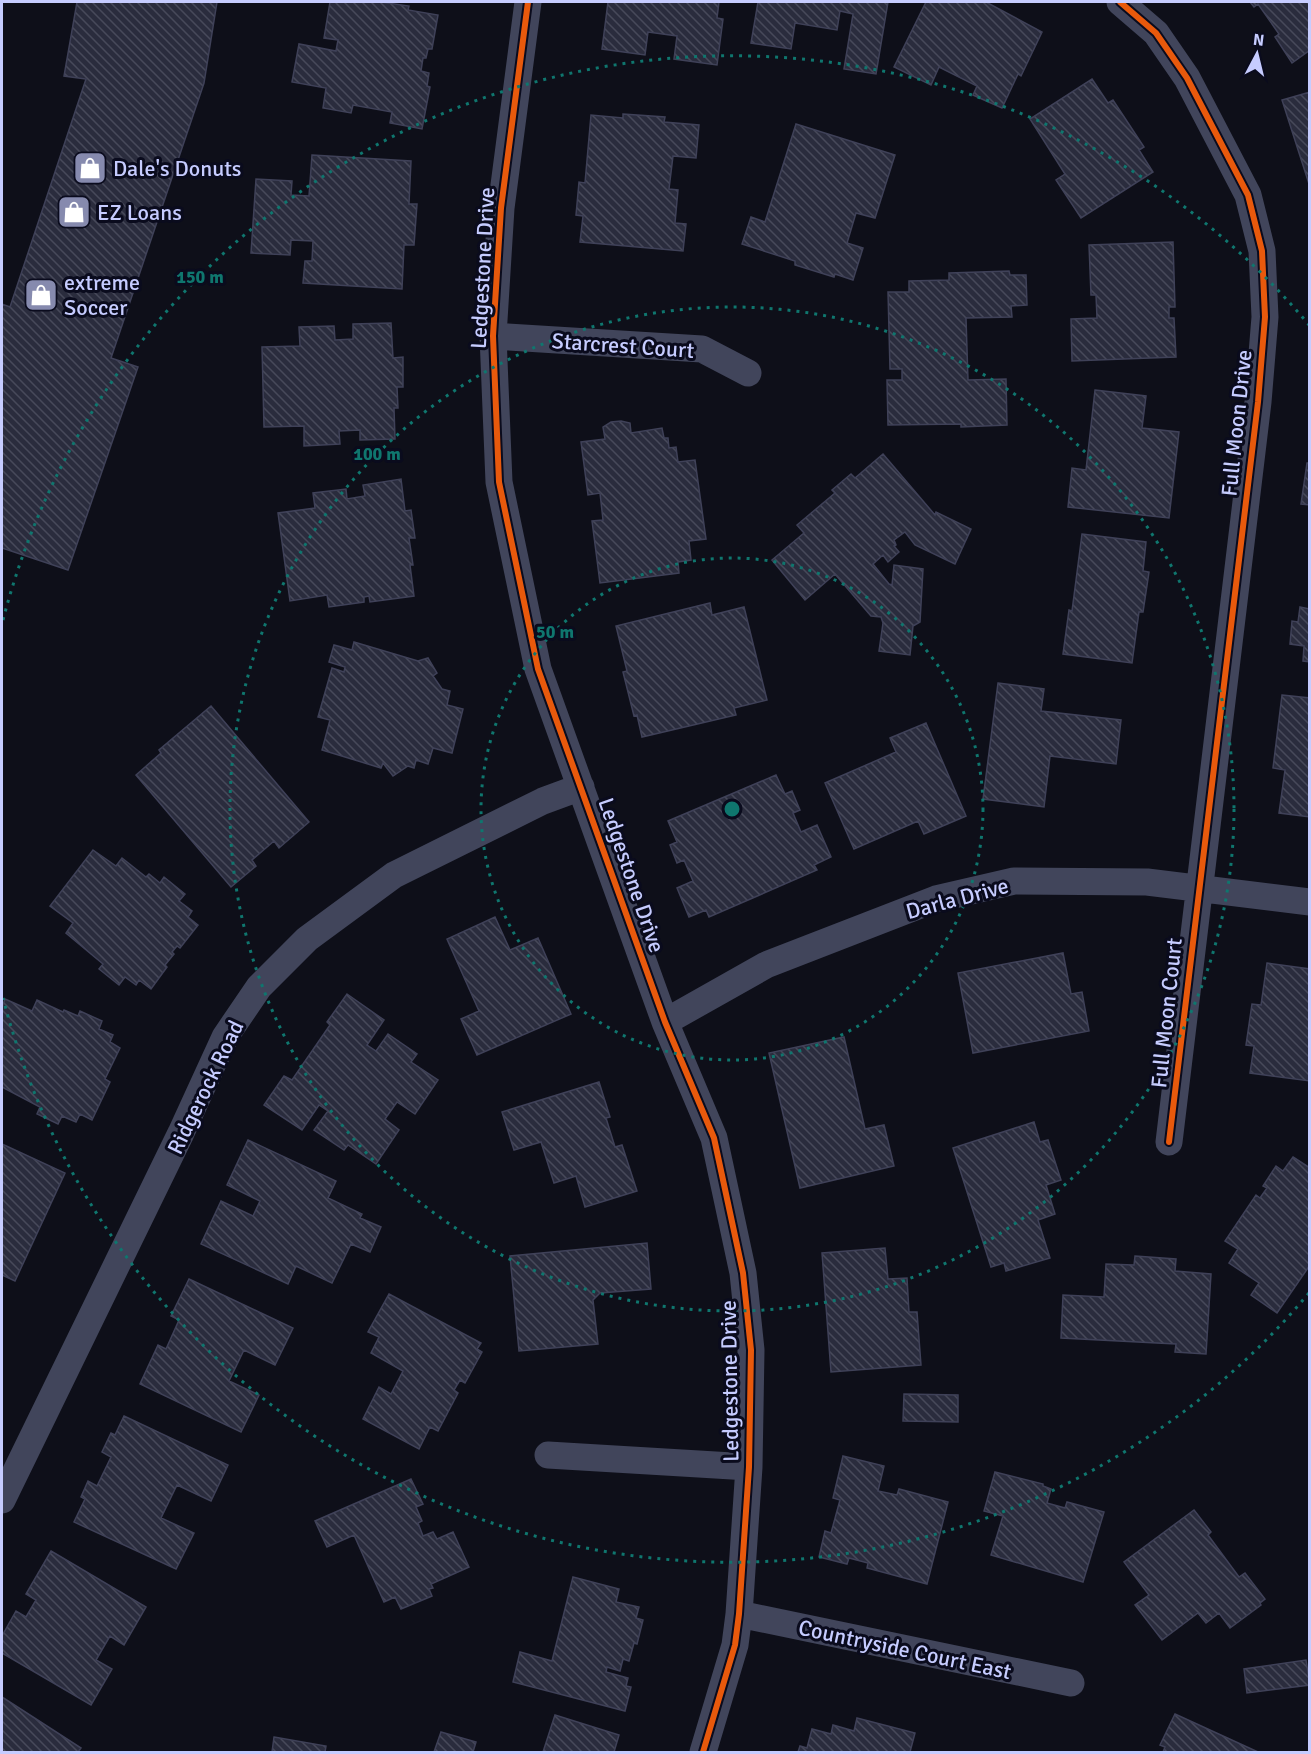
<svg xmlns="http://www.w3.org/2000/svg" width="1311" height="1754" font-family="Signika,sans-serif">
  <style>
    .building { fill: url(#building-back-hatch); stroke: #3f4158; stroke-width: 1.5 }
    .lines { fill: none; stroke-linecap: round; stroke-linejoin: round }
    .minor { stroke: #41455b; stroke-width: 27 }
    .cycleway-casing { stroke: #0a0b1d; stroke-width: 10 }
    .cycleway { stroke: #e8590c; stroke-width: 6 }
    .ring { fill: none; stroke: #0f766e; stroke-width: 3; stroke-dasharray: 3 6 }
    .labels { text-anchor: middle; stroke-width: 6; stroke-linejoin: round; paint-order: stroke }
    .poi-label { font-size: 22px; fill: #c6ccff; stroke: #0a0b1d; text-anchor: start }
    .street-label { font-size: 22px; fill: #c6ccff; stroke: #0a0b1d }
    .centre { fill: #0f766e; stroke: #0a0b1d; stroke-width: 3 }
    .ring-label { font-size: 18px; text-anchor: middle; font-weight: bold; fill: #0f766e; stroke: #0a0b1d; stroke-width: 6; stroke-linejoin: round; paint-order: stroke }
  </style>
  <defs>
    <pattern id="building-back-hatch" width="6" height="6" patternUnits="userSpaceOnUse" patternTransform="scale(1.5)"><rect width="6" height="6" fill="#2a2c3d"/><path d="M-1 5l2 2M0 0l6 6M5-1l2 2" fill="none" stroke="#47495a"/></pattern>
  </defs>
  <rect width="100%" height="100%" fill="#0e0f19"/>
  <path class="building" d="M77,2h140l-13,81 -93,275 27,9 -70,203 -66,-22v-244l8,3 76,-228 -22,-3z
    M330,2h51l28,4 -1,4 30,5 -6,34h-4l-2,9h-3l-2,13 8,2 -2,13 3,1 -8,42 -32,-6 2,-11 -39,-7 -2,8 -28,-5 3,-20 -34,-6 7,-38 37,7 2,-11 -14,-2z
    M608,2h111l-2,16 6,1 -6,46 -43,-6 3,-23 -29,-4 -3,23 -43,-6z
    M758,2h130l-12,72 -32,-5 9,-55 -13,-3 -3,19 -42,-7 -4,26 -40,-6z
    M926,2h60l56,30 -21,44 -3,-2 -16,34 -29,-13 4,-9 -38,-19 -8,18 -37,-18z
    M1250,2h60v48l-18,13 -17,-26 4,-3 -21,-30 -4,3z
    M1092,79l16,24 5,-3 31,47 -5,3 14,22 -72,46 -25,-38 9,-6 -35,-55z
    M1310,92v95l-28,-87z
    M623,114l42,3 -1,5 35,3 -3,33 -23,-2 -4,33 9,1 -3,33 11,1 -3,27 -103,-9 3,-26 -7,-1 3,-33 6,1 6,-68 32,3z
    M796,124l99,31 -20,63 -19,-5 -9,30 16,5 -10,32 -18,-6 -1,3 -39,-12v-4l-53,-17 9,-27 14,5z
    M312,155l99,6 -2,43h8l-3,41h-10l-2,44 -99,-6 2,-22h7l1,-20 -22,-1 -1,15 -39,-2 5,-74 36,2 -1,14 18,1z
    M1173,242l2,65h-6v11h5l2,39 -104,4 -1,-42 26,-1 -1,-23h-5l-2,-50z
    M1009,271l1,4h16l1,30 -16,1 1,11 -46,1 2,62 38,-1 1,46 -46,2v-3l-73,1 -1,-45h15v-11h-12l-2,-77h21v-11l40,-1v-7z
    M391,323l2,35 10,-1v30h-6l1,21h-4l1,31 -35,1v-10l-21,1 1,13 -36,2v-20l-40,1 -2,-80 38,-1 -1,-19 35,-1 1,14 18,-1v-15z
    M1095,390l51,6 -4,32 37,4 -10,86 -101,-11 4,-39 14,2z
    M621,421l9,2 1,10 31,-5 2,10h4l1,10 7,-1 2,15 17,-2 11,79 -17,2 2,19 -13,2 1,11 -79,10 -8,-62 11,-1 -3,-27 -12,2 -7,-53 24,-3 -2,-12 8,-5z
    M883,454l52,61 1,-3 35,17 -16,35 -40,-19 -10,-13 -11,8 2,5 -2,1 5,6 -11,10 -5,-7 -10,9 16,20 3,1 2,-20 29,4 -3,53 -7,4 -3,29 -31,-4 4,-28 -2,-6 -10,-1 -36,-42 -30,26 -33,-40 32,-27 -7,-8 38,-32 -3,-3 19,-16 4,4z
    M1307,463h3v42l-9,-1z
    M401,479l4,32 6,-1 4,28h-6l4,27h-3l4,31 -44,6 -1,-6 -5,1v5l-35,5 -2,-12 -37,6 -12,-88 37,-5 -2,-15 33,-4 1,10 18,-3 -2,-11z
    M1082,534l64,8 -3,29 6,1 -6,40h-4l-7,51 -69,-9 6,-44 3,1z
    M710,603l2,12 32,-8 23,93 -33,8 2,7 -94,22 -5,-22 -3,1 -11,-44 4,-1 -11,-45z
    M1300,607l10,2v53l-7,-1 1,-15 -14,-2 2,-23 6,1z
    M354,642l64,19 10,-3 9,15 -4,3 9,13 8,2 -3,14 16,4 -11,44 -19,-5 -5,16 -12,-4 -2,8 -6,-2 -15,10 -10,-13 -2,5 -59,-18 8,-30 -12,-3 14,-49 12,4 1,-5 -16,-5 5,-17 18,5z
    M998,683l46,6 -3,22 80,9 -5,44 -66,-8 -6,51 -61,-8z
    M1282,695l28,3v119l-31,-4 6,-43 -12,-2z
    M211,706l98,116 -30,26 -5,-7 -22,19 4,6 -25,21 -95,-112 25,-22 -2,-3z
    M926,723l40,93 -42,18 -6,-13 -64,28 -29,-66 71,-31 -6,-14z
    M776,775l9,19 7,-3 8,19 -7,3 8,19 16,-7 14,32 -17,8 3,5 -108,47 -3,-7 -17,7 -12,-29 16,-7 -9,-21 -7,3 -7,-18 7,-3 -9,-21z
    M93,850l23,16 6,-8 24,19 3,-3 11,9 4,-6 21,17 -6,7 13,10 -4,6 10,8 -18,23 -3,-2 -5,6 2,2 -9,11 2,2 -16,22 -12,-9 -3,5 -11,-8 -6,8 -20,-16 4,-5 -37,-31 7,-10 -23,-17z
    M495,917l15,33 28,-12 33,76 -94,41 -16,-36 18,-8 -32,-72z
    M1063,953l8,41 11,-2 7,39 -116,22 -15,-80z
    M1267,963l43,6v112l-60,-8 4,-27 -8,-1 6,-41 9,1z
    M347,994l37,26 -17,25 9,6 12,-17 29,20 -6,8 27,18 -23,34 -18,-12 -12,17 14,11 -23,34 -28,-19 -4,5 -30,-20 14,-19 -9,-6 -17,25 -38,-25 20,-29 8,4 38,-55 -3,-3z
    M5,999l27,12 5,-11 26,12 1,-2 14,6 2,-5 22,10 -3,8 14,6 -3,7 10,6 -15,31 5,3 -18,38 -12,-6 -4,8 -14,-6 -4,8 -21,-10 3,-7 -38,-20v-80z
    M844,1037l21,92 19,-4 10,41 -94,22 -31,-135z
    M599,1082l11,35 -4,1 9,29 7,-2 15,46 -52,16 -9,-31 -22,7 -13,-41 -27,8 -12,-38z
    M1034,1122l6,20 8,-2 13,40 -15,5 9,29 -17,6 12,38 -44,13 -2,-8 -13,4 -38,-119z
    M248,1140l88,41 -8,17 34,16 -2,4 21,9 -11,25 -19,-8 -19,39 -36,-17 -8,18 -87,-40 20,-43 32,15 7,-15 -33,-16z
    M2,1144l63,29 -50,108 -13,-6z
    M1293,1157l17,11v97l-33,48 -26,-18 8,-12 -30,-20 9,-14 -13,-8 31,-46 4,3 7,-10 -4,-2 13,-20 7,5z
    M647,1243l4,46 -51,4 -7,7 5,44 -79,7 -9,-95z
    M885,1248l3,31 19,-1 2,34h8l4,53 -90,7 -9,-119z
    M1135,1256l41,3 -1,12 36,3 -5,80 -31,-2 1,-8 -115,-6 2,-43 41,2 2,-33 28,1z
    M189,1279l104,49 -18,37 -31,-15 -15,31 30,14 -18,37 -101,-48 18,-39 8,4 13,-29 -8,-4z
    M389,1294l92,49 -4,6 5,3 -17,31 -5,-3 -6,10 4,3 -20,38 -8,-4 -11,22 -56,-30 16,-32 12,7 12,-23 -32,-18 8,-16 -11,-5z
    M904,1394l54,1v27l-55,-1z
    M124,1416l104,49 -17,36 -34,-16 -16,33 33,15 -18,36 -102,-47 11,-23 -4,-2 7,-16 9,5 14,-29 -9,-5 9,-19 4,2z
    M843,1456l41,10 -6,25 19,4 2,-6 49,13 -21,82 -60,-16 1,-5 -19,-5 -2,6 -28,-7 6,-26 6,2 9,-33 -7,-2z
    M995,1472l48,12v2l8,3 -4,14 18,5 2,-6 37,10 -21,70 -92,-27 12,-39 -19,-5z
    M411,1479l12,25 -7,3 6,14 -4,2 5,13 10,-4 4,7 16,-7 16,35 -38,17 2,4 -4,1 3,7 -31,13 -6,-12 -11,5 -30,-67 -27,12 -12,-26z
    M1194,1510l17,22 -3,3 31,42 6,-4 20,26 -5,4 1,2 -31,23 -11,-15 -13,10 -8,-10 -36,27 -27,-35 14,-10 -25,-33z
    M51,1551l95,56 -22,38 -14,-9 -14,24 16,9 -21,36 -89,-52v-17l14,-25 10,6 10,-17 -10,-6z
    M573,1577l46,12 -3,13 23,5 -3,11 7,2 -6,24 -3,-1 -5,18 -6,-2 -3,12 -13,-4 -1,5 22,6 -2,8 5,1 -6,24 -112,-29 7,-30 32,9z
    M1306,1660l4,25 -63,8 -3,-24z
    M2,1697l79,51 -3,4h-76z
    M1175,1714l83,38h-95l2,-5 -5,-2z
    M555,1715l64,20 -5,17h-71z
    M857,1718l58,15 -5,19h-112l2,-6 7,2 5,-19 19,5 2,-9 21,6z
    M441,1732l35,10 -3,10h-39z
    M274,1737l52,9 -1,6h-53z"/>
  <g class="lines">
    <path class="minor" d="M528,2l-27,206 -8,128 6,146 39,187 127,353 49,116 29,135 8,77 -2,117 -10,147 -4,31 -32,107
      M1120,2l36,31 31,45 61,117 14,56 3,66 -7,85 -89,740
      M493,336l209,13 46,24
      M665,1022l101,-57 170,-66 78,-18 133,1 163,20
      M548,1455l201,12
      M2,1500l179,-367 44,-96 34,-50 48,-48 87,-64 149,-74 38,-14
      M739,1614l332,69"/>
    <g class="cycleway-casing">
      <path id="cycleway" d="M528,2l-27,206 -8,128 6,146 39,187 127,353 49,116 29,135 8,77 -2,117 -10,147 -4,31 -32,107
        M1120,2l36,31 31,45 61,117 14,56 3,66 -7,85 -89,740"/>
    </g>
    <use href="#cycleway" class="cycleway"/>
  </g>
  <g class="ring">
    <circle cx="732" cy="809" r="251"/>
    <circle cx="732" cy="809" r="502"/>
    <path d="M1309 1293A753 753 0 0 1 3 998M3 620A753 753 0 0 1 1309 325"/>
  </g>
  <defs>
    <g id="shop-square" transform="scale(1.725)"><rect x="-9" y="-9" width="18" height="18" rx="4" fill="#868aae" stroke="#0a0b1d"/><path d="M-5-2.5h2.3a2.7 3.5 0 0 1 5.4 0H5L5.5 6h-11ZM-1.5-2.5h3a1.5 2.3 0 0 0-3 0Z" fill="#fff"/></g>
  </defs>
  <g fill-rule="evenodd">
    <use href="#shop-square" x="90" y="168"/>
    <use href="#shop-square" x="74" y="212"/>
    <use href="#shop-square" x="41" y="295"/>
  </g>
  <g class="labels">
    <g class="poi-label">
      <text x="113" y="176">Dale's Donuts</text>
      <text x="97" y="220">EZ Loans</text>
      <text x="64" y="290">extreme<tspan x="64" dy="25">Soccer</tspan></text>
    </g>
    <g class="street-label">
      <text transform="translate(482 268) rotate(-87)" y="8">Ledgestone Drive</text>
      <text transform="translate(623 345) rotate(4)" y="8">Starcrest Court</text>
      <text transform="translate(1236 423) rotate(-84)" y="8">Full Moon Drive</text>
      <text transform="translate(632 875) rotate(71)" y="8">Ledgestone Drive</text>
      <text transform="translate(957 898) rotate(-15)" y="8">Darla Drive</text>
      <text transform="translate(1166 1013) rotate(-84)" y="8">Full Moon Court</text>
      <text transform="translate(205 1087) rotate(-64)" y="8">Ridgerock Road</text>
      <text transform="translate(729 1381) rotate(-91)" y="8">Ledgestone Drive</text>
      <text transform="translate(905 1649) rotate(12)" y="8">Countryside Court East</text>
    </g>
  </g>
  <circle cx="732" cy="809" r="9" class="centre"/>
  <g class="ring-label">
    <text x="200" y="283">150 m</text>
    <text x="377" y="460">100 m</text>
    <text x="555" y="638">50 m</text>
  </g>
  <rect width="1311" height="1754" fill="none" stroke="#c6ccff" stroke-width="6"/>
  <g transform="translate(1257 54) rotate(7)" stroke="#0a0b1d" stroke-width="4.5" paint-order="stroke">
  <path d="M0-4.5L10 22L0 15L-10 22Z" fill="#c6ccff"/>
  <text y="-9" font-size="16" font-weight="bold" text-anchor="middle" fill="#c6ccff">N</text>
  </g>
</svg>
